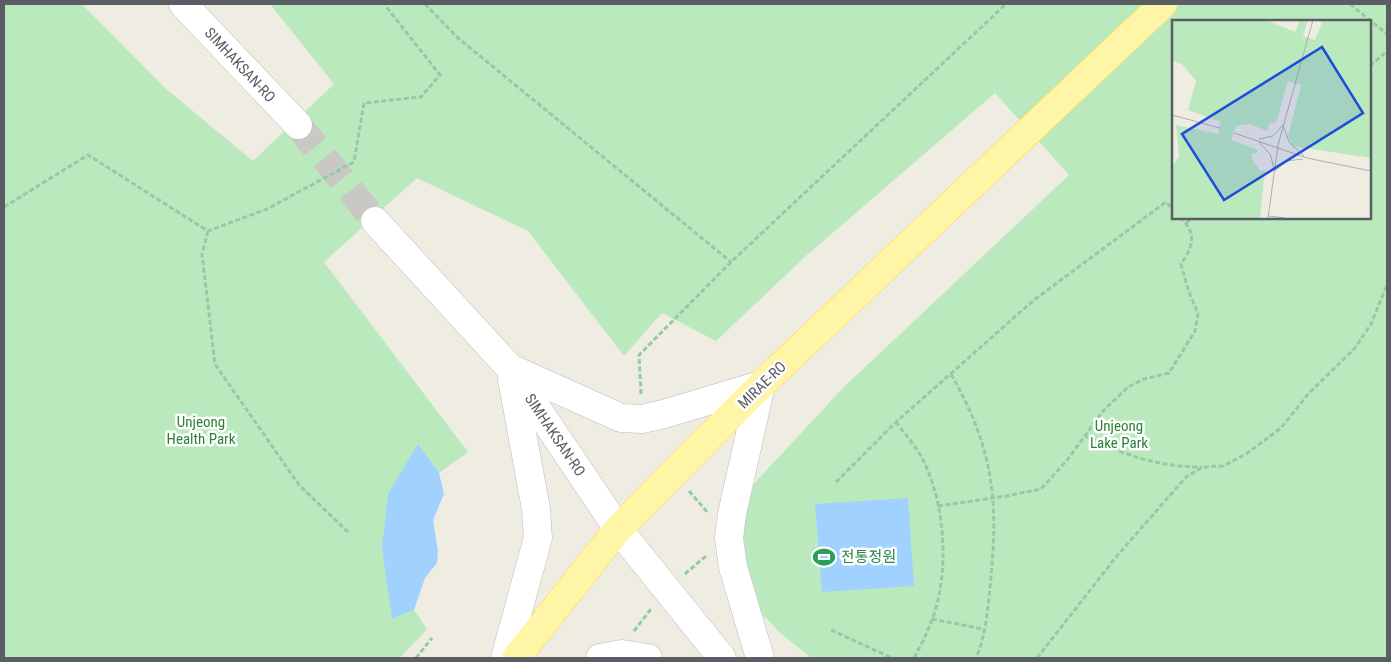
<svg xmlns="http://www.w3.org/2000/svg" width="1391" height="662" font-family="'Roboto Condensed','Noto Sans KR',sans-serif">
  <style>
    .green { fill: #bbe9be; fill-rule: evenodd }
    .water { fill: #a1d1ff }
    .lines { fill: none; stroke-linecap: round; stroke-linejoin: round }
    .minor-tunnel { stroke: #cac8c2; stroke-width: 28; stroke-dasharray: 28 14; stroke-linecap: butt }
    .minor-casing { stroke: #babcc2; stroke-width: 29 }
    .major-casing { stroke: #ffd64a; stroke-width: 29 }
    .path { stroke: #94caa6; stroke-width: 3; stroke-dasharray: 5 2.5; stroke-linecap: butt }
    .minor { stroke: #fff; stroke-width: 28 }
    .major { stroke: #fff5a6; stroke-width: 28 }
    .labels { text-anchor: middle; stroke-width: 5; stroke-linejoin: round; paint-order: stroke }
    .street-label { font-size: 15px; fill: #5a5e64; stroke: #fff }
    .park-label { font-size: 15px; fill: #2b8234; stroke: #fff }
    .leisure-label { font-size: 15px; fill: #27864d; stroke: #fff; text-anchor: start }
    .inset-road { fill: none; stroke: #afafac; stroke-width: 1 }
    .view { fill: #1d4ed8; fill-opacity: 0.15; stroke: #1d4ed8; stroke-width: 2.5 }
    .inset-edge { fill: none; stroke: #5a5e64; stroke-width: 2.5 }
  </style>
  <rect width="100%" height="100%" fill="#efece2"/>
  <path class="green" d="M4,4h78l83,84 88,73 81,-77 -64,-80h1117v654h-576l-33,-27 -33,-36 -9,-18 11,-86 96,-103 226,-213 -74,-82 -188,162 -91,86 -54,-28 -38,43 -96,-125 -111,-53 -93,84 144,190 -29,21 -22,-29 -25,175 22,-9 13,19 -27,29h-396zM1174,21h196v197h-196z"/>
  <path class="water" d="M418,444l21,29 5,21 -11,26 5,31 -1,12 -12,15 -11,32 -22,9 -10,-71 6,-54z
    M908,498l6,88 -92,6 -7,-88z"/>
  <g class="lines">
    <path class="minor-tunnel" d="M298,125l77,96"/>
    <g class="minor-casing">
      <path id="minor" d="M183,4l115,121
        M375,221l135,147 108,161 104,129
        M510,368l111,50 21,1 22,-5 97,-29 -29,129 -3,24 4,29 27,91
        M505,658l33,-120 -2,-29 -24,-130
        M600,658l22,-4 26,4"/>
    </g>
    <g class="major-casing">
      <path id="major" d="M516,658l102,-129 18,-18 125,-126 402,-381"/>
    </g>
    <path class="path" d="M425,4l33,34 273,224
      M1350,4l37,30
      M1370,66l17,-15
      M4,207l84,-52 120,76 59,-22 87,-47 10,-59 57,-6 19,-22 -56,-71
      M1186,223l7,-5
      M208,231l-6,23 13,110 84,121 50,48
      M951,374c43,75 48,128 39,213 -2,23 -5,51 -14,71
      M641,394l-2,-39 92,-93 275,-258
      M896,422c8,11 18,22 25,34 21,39 27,95 18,139 -4,22 -14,43 -25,63
      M1085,436c39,19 74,31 117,31
      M836,482l60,-60 138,-122 132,-98 8,8
      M689,491l19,22
      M938,506l68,-10 35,-7 27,-30 35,-48 25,-24 16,-8 25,-6 26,-42 3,-17 -10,-25 -7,-25c12,-17 16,-30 0,-46
      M685,574l22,-19
      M932,619l51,10
      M831,630l61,28
      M634,631l17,-22
      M416,658l16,-20
      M1037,658l79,-101 70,-80 17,-10 20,-1 23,-12 35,-26 28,-35 46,-45 16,-24 16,-39"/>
    <use href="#minor" class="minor"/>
    <use href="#major" class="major"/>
  </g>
  <defs>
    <g id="stadium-bare" transform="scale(1.725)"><path d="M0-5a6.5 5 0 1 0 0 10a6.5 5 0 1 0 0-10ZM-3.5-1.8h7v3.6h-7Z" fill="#2e9e5b" stroke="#fff" stroke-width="2.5" paint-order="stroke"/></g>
  </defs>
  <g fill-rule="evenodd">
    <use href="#stadium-bare" x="824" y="557"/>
  </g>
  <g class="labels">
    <g class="street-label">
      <text transform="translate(240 65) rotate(47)" y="5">SIMHAKSAN-RO</text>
      <text transform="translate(762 385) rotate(-44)" y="5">MIRAE-RO</text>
      <text transform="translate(555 435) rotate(56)" y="5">SIMHAKSAN-RO</text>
    </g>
    <g class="park-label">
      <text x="201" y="427">Unjeong<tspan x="201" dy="17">Health Park</tspan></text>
      <text x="1119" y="431">Unjeong<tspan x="1119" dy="17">Lake Park</tspan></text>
    </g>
    <g class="leisure-label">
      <text x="841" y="562">전통정원</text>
    </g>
  </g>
  <g transform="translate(1172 20)">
    <rect width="199" height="199" fill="#efece2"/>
    <path d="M0,0h94l29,12 5,-12h8l-5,16 12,4 8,-20h48v138l-79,-12 -4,-10 13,-51 -13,-4 -12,42 -7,1 -2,7 -17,-7 -14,2 -5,14 27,10 -2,4 -4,-1v6l8,12 5,-1 -5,48h-88v-51l7,-11 -3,-31 42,9 3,-12 -33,-12 8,-29 -13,-16 -11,-5z" fill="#bbe9be"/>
    <path class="inset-road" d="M0,95l48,13M62,113l73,25 64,13M87,119l14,-3 10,-11 6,17 15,14M86,121l12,13 5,17 11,-10 17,-2M96,196l17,2M96,198l10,-73 35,-125"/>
    <path class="view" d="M150,27l41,66 -139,87 -42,-66z"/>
    <rect width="199" height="199" class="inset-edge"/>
  </g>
  <rect width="1391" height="662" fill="none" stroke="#5a5e64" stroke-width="10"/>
</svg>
